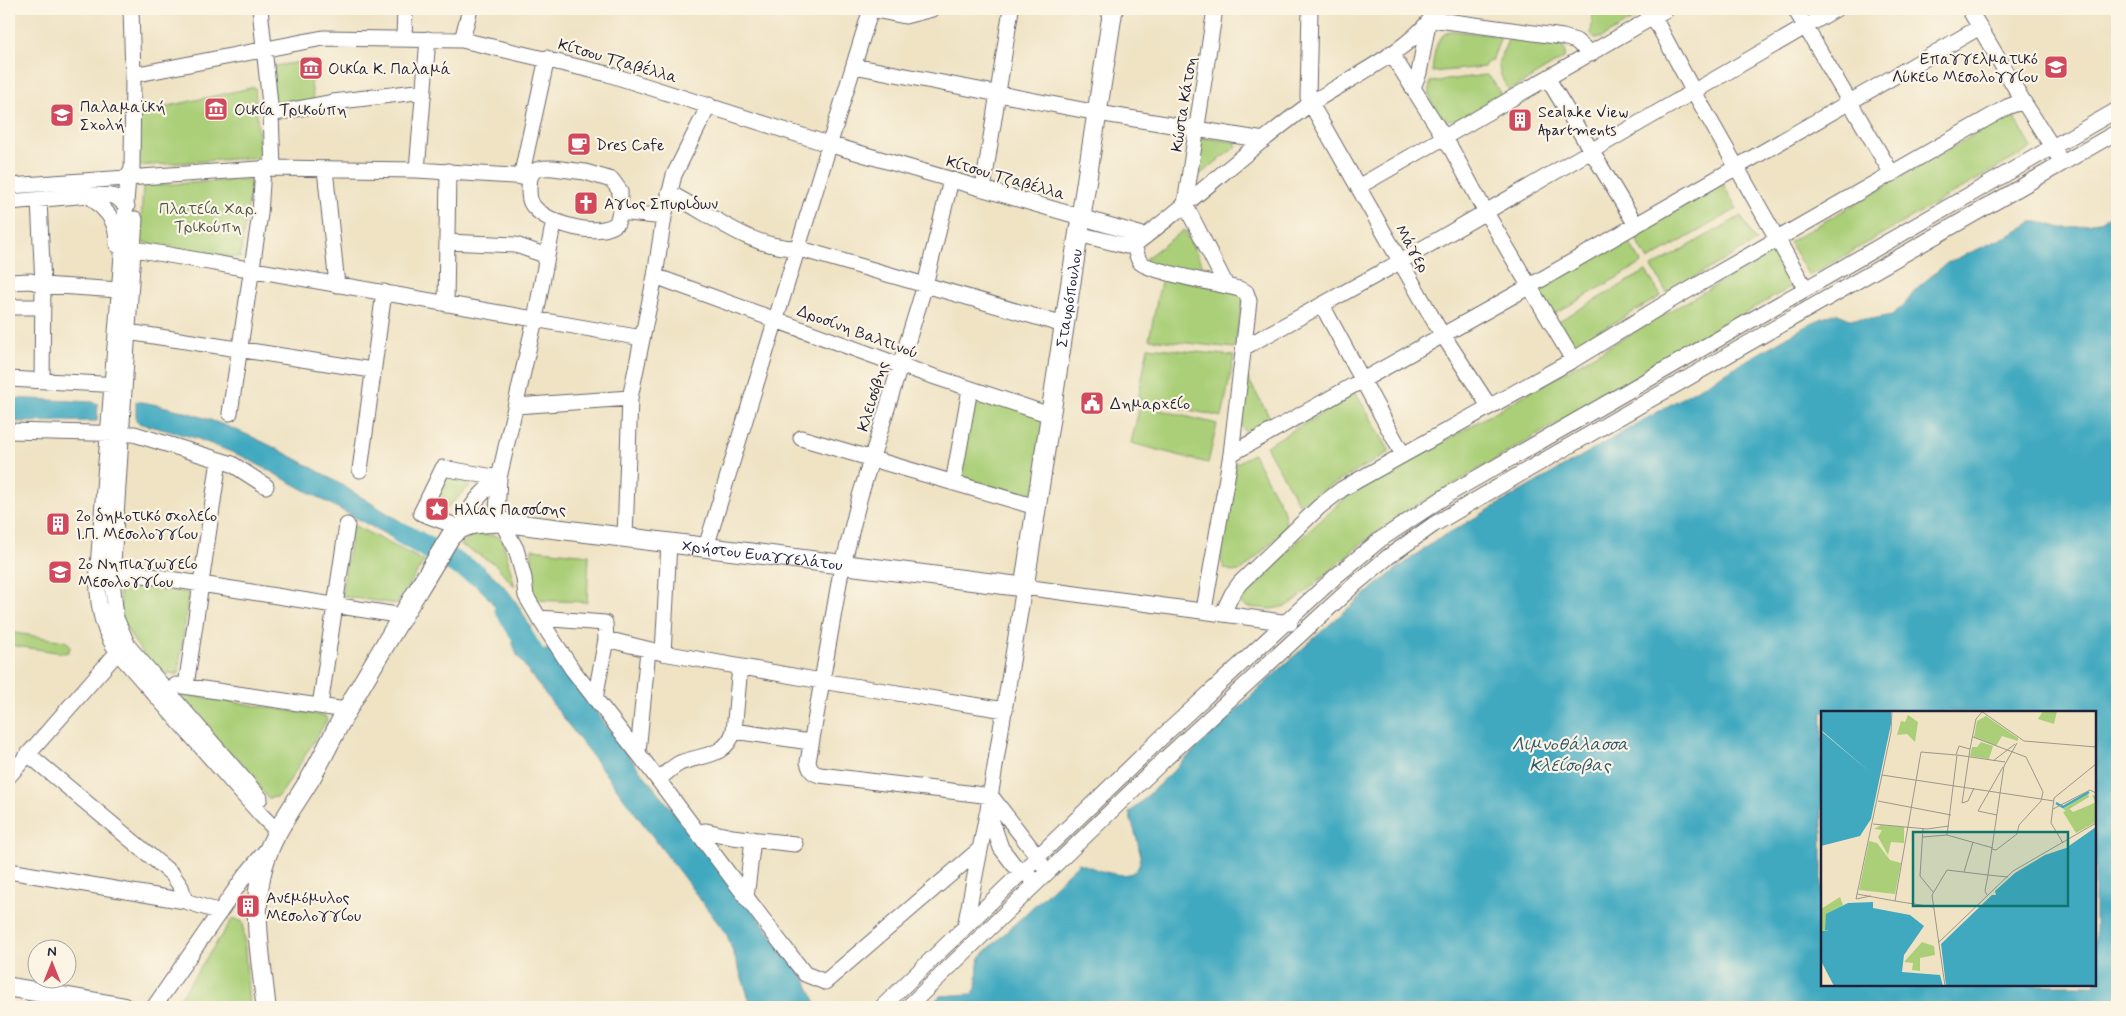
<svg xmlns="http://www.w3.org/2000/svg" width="2126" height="1016" font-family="Mynerve,sans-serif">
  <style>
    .green { fill: #aacf78; stroke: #66785a }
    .water { fill: #40a9c0; stroke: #31667e; fill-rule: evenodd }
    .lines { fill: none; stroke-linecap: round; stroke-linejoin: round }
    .river { stroke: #40a9c0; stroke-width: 22 }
    .minor-casing { stroke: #6a666b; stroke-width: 17 }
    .major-casing { stroke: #6a666b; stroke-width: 21 }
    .minor { stroke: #fff; stroke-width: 15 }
    .major { stroke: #fff; stroke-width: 19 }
    .labels { text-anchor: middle; stroke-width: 4.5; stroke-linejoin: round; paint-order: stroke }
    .poi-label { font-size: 16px; fill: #22223b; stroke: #fcf5e5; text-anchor: start }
    .street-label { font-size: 16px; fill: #22223b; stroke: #fcf5e5 }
    .park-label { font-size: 16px; fill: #4b564d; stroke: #fcf5e5 }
    .water-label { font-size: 18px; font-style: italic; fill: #2e5870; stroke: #fcf5e5 }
    .inset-river { fill: none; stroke: #40a9c0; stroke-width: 2.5 }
    .inset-road { fill: none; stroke: #9d968d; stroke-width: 1 }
    .view { fill: #0f766e; fill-opacity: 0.15; stroke: #0f766e; stroke-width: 2.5 }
    .inset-edge { fill: none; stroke: #22223b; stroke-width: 2.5 }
  </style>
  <rect width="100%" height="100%" fill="#fcf5e5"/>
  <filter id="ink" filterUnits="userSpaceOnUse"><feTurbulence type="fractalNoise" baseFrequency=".02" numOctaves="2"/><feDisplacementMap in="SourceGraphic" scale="10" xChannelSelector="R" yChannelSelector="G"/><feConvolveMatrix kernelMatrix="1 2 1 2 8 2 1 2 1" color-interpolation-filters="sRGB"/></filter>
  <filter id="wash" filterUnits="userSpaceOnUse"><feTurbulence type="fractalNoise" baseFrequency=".0096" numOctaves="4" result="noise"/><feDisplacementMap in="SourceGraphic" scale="20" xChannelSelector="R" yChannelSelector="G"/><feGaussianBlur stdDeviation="1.12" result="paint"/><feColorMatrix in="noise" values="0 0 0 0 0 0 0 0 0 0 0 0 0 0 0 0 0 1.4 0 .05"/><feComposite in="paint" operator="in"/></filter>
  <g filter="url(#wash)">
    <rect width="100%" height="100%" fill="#efe3c4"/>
    <path class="green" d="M1593,9h39l5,8 -36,21h-6l-4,-4z
      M1449,31h5l47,5 -9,25 -6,2 -2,4 -52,5c2,-14 2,-34 17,-41z
      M1509,38l51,6 5,7 -1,7 -55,33c-15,-25 -11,-28 0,-53z
      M312,60l4,17 -6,1 4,24 -42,6 -3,-41z
      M1486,75l5,3 10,17c-15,9 -52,39 -65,17 -6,-11 -7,-17 -6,-30z
      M255,87l5,70 -123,9v-53z
      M2012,113l20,35 -223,128 -20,-34z
      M1198,137l37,5 2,4 -43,33z
      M252,179l-12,79 -100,-16 3,-56z
      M1723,184l14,25 -89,51 -14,-25z
      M1741,216l15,26 -89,51 -15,-26z
      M1184,230l22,41v4l-59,-12 -2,-4z
      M1627,239l15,24 -89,52 -15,-25z
      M1773,252l19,34 -388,227 -42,30 -66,57 -10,6 -14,3 -25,-2 -9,-5 2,-7 18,-17 86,-79z
      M1646,271l15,25 -90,52 -14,-26z
      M1162,277l82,16 -10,55 -85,-9z
      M1148,347l86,9 -12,61 -84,-18z
      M1247,377l26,46 -18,10 -9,-1 -5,-6z
      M970,389l80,26 -14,92 -83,-24z
      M1356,393l34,59 -91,52 -33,-58z
      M1140,405l77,19 -9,39 -77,-20z
      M1253,454l30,55 3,15 -5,9 -38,37 -10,2 -9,-4 -4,-11 15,-93z
      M448,474l29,5 -38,37 -11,-6z
      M353,525l71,36 -27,43 -56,-8z
      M476,535h16l10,3 13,49 -20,-23 -34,-19 6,-6z
      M532,549l57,6 -2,47 -56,-2z
      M118,583l71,10 -11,81 -21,-2 -23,-31 -11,-19z
      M9,632l56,9 4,3 1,4 -2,4 -5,1 -54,-8z
      M181,694l144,22 2,4 -44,71 -6,6 -9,1 -90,-103z
      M233,918l10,4 6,85h-31l-37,-6 -1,-3z"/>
    <path class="water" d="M2117,211v796h-1189l12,-11 33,-2c8,-11 1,-26 8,-38l98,-93c15,5 63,27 61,-7 -1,-14 -7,-29 -11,-43 99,-93 195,-194 306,-272l378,-219 23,-9 14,6h22l20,-4 13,-11 12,-16 30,-25 67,-30 18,-11h9l20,6h11l12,-4 15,-2zM2095,712v273h-273v-273z
      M9,398l84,4 5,2 -1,17 -88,1z
      M136,401c111,17 203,83 296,140l-6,11 -24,-9 -158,-86 -48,-19 -58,-15 -2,-3z
      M455,553c39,16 58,39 76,76l-4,2 1,10 7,-1 2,7 -10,2 -4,-16 -11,5c-8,-7 -10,-21 -17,-31 -11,-18 -30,-30 -46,-44z
      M512,641h7l5,10 25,-1 7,6 79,108 107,132 64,84 9,21 6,6h-69l-25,-72 -196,-260 -14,-20z"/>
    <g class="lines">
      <path class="river" d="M401,533l75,41
        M505,608l42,68"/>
    </g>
  </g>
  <g filter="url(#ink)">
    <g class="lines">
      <g class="minor-casing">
        <path id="minor" d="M131,9l2,66 -1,94 -4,8 -30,390c-2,32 2,63 22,88l141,160 16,16
          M260,9l11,105 2,54
          M870,9l35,7 27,-7
          M1215,9l-30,195 41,81
          M1310,9l-2,88 3,7 126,222 52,80
          M1646,9l13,18 30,56 116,205
          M1795,9l97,165
          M1969,9l54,92 35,55
          M1431,19l132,18 13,4 15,13
          M404,38l1,-29
          M462,40l8,-31
          M1391,53l61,97 33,61 88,149
          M854,66l244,47 166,27
          M133,75l190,-37 139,2 146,34 220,70 318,92
          M1548,79l88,146
          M1413,87l6,-14 9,-50
          M271,114l62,-12 91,-11
          M553,168l32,4 27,8 8,11v21l-3,11c-17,16 -69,1 -83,-16 -5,-5 -5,-12 -5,-18 0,-18 5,-22 24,-21z
          M325,169l12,116
          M417,170l11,-131
          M521,177l26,-119
          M951,180l-26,105 -65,211 -20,81 -32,185c2,8 4,11 12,13l171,21 47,61 4,8
          M9,186l264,-18 144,2 112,7
          M1358,187l309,-178
          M983,189l28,-180
          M669,193c41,20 79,55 128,55l267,77
          M90,196c18,17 27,23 27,49
          M39,200l4,85 76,5
          M9,202l92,-8 15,3 11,9
          M620,212l44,5
          M135,219l-23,360 4,39 12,28 132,152
          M554,220l-19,99 -36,159 -2,35 19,36 8,29 2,18 13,22 33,51 72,92 133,177 28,36 20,8 155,-133
          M1078,234l49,12 7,-1c60,-45 115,-97 176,-141 37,-25 107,-56 127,-95
          M447,242l69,3 31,11
          M1134,245c2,6 3,14 7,18 11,9 80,21 98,26l7,3 3,9 -18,153 -27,156
          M135,249l507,89
          M655,276l244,89 151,50
          M9,282l22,-1 12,4 -1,95
          M446,304l2,-133
          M1322,305l81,150
          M9,307h34
          M128,332l244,38
          M1245,347l144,-79 447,-259
          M9,379l111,6
          M516,406l114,-8
          M230,413l30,-199 3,-46
          M9,431l125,3 98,30 34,22
          M801,438l235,69
          M1231,454l285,-160 464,-267
          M443,468l56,10c-18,15 -30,28 -38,50l-40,-15z
          M360,470l24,-178
          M953,483l17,-94
          M625,537l5,-139 25,-122 9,-59 10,-42 35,-70
          M669,543l-6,110 158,28 184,29
          M706,547l165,-538
          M112,570l291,46
          M1223,613l9,-19 8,-11 79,-76 23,-18 231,-129 95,-58 339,-195 16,-6
          M539,618l66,5 1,16 57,14
          M176,685l170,25
          M186,686l33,-226
          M595,699l11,-60
          M320,706l27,-181
          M734,731l76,11
          M638,752l10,-102
          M28,754l144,120 9,13 4,14
          M9,776l114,-130
          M658,779c8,-5 14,-12 22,-16 23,-9 45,-5 54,-32l6,-64
          M698,832l8,-1 26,6 63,7
          M9,871l176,30 35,11
          M1030,877l-16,-12 -13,-17 -13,-38 36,-223 266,36
          M746,898l7,-59
          M965,927l22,-113
          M154,1007l90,-130 24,-29
          M882,1007l283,-273 171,-158 45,-37 71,-47 665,-382
          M908,1007l258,-249 187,-172 35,-29 45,-32 89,-52 595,-341"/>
      </g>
      <g class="major-casing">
        <g id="major">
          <path d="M9,987l114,20"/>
          <path id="s1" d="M266,1007c-4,-43 -14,-90 -5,-132 8,-39 33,-68 52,-101 12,-21 22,-43 34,-64 33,-59 69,-116 103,-173 14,-15 32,-14 51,-15l523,65 89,-578"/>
        </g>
      </g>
      <use href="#minor" class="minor"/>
      <use href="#major" class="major"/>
    </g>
  </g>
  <defs>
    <g id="school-square" transform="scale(1.25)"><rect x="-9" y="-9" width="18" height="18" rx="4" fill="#d1495b" stroke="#fcf5e5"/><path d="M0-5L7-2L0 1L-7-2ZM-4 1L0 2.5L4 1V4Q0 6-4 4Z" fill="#fff"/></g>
    <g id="museum-square" transform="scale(1.25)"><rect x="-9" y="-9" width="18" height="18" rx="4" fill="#d1495b" stroke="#fcf5e5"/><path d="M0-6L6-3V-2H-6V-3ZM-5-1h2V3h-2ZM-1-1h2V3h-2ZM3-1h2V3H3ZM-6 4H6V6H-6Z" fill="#fff"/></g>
    <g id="building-square" transform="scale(1.25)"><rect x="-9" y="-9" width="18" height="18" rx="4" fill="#d1495b" stroke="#fcf5e5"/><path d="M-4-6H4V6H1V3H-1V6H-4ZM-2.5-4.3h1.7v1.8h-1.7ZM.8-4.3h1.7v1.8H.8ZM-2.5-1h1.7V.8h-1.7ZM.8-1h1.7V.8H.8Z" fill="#fff"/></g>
    <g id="cafe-square" transform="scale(1.25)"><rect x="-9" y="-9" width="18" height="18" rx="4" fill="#d1495b" stroke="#fcf5e5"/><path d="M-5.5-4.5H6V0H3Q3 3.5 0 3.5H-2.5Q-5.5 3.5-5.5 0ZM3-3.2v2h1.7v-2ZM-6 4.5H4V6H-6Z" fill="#fff"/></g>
    <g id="church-square" transform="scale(1.25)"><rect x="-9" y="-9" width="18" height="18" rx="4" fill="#d1495b" stroke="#fcf5e5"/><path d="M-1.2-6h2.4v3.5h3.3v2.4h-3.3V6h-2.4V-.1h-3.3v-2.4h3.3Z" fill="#fff"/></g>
    <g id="civic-square" transform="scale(1.25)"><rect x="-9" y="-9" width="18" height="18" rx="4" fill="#d1495b" stroke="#fcf5e5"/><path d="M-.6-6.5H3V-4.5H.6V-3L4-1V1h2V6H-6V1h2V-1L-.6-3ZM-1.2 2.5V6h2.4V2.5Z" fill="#fff"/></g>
    <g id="sight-square" transform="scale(1.25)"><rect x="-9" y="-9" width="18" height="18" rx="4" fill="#d1495b" stroke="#fcf5e5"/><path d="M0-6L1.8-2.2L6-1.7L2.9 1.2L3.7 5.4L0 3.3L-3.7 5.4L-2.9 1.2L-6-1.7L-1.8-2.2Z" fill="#fff"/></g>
  </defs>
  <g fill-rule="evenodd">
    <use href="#school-square" x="2056" y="67"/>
    <use href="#museum-square" x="311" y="68"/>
    <use href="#museum-square" x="216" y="109"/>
    <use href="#school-square" x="62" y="115"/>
    <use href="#building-square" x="1520" y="120"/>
    <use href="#cafe-square" x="579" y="144"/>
    <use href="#church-square" x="586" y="203"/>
    <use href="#civic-square" x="1092" y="403"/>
    <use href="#sight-square" x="437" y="509"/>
    <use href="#building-square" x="58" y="524"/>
    <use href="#school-square" x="60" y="572"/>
    <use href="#building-square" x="248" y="906"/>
  </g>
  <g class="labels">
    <g class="poi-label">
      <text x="2038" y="64" text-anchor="end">Επαγγελματικό<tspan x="2038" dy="18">Λύκειο Μεσολογγίου</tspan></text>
      <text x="328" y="74">Οικία Κ. Παλαμά</text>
      <text x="80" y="112">Παλαμαϊκή<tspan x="80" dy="18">Σχολή</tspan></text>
      <text x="234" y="115">Οικία Τρικούπη</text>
      <text x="1538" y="117">Sealake View<tspan x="1538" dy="18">Apartments</tspan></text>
      <text x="596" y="150">Dres Cafe</text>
      <text x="604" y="209">Αγιος Σπυριδων</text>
      <text x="1110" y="409">Δημαρχείο</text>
      <text x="454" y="515">Ηλίας Πασσίσης</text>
      <text x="76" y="521">2ο δημοτικό σχολείο<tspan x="76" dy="18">Ι.Π. Μεσολογγίου</tspan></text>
      <text x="78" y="569">2ο Νηπιαγωγείο<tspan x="78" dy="18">Μεσολογγίου</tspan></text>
      <text x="266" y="903">Ανεμόμυλος<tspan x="266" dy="18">Μεσολογγίου</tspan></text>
    </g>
    <g class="street-label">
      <text transform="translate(618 60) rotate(16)" y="6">Κίτσου Τζαβέλλα</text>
      <text transform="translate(1183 104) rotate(-81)" y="6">Κώστα Κάτση</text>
      <text transform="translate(1006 177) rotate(16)" y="6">Κίτσου Τζαβέλλα</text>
      <text transform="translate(1413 248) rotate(60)" y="6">Μάγερ</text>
      <text dy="6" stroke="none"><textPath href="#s1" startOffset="1395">Σταυρόπουλου</textPath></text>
      <text transform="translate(858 331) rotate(20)" y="6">Δροσίνη Βαλτινού</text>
      <text transform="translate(872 396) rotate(-73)" y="6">Κλεισόβης</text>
      <text dy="6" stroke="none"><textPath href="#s1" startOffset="839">Χρήστου Ευαγγελάτου</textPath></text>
    </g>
    <g class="park-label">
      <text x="208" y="214">Πλατεία Χαρ.<tspan x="208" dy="18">Τρικούπη</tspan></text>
    </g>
    <g class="water-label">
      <text x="1570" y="750">Λιμνοθάλασσα<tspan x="1570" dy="21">Κλείσοβας</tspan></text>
    </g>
  </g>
  <g transform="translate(1821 711)">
    <rect width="275" height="275" fill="#efe3c4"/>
    <path d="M222,0h14l-3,13 -16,-5zM87,4l10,7 -3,20 -8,-8 -10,1 4,-14 4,1zM165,5l32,22v3l-16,-5 -6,10 -22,-9 3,-16zM160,31l12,4 -4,13 -19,-3 2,-9h5zM267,82l1,4 -23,14 -3,-2zM271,84l4,1v26l-20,11 -13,-21 7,-3 3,3 19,-8 3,-2zM60,114l23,2v16l-13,-1 -3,13 -10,-18 4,-7 -8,-1zM48,130l8,2 13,17 11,3 -6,31 -36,-4zM19,186l3,8 -13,9 -4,16 3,1h-8v-22zM101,231l12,4 1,9 -15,3v13l-8,-1 1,-7 -9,-1z" fill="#aacf78"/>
    <path d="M0,0h70v13l-20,95 -11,17 -39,10v-115l50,42 -50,-43zM275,116v159h-150l-5,-42 51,-49h4l-1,-4 20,-18 30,-18 21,-7zM52,191v6l37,7 14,11 -20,29 -2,17 38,3 3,11h-109l-13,-25v-30h8l-4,-1 1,-16 22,-11z" fill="#40a9c0"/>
    <path class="inset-river" d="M235,92l7,4 26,-15"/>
    <path class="inset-road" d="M160,0l43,30 72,6M152,26l53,20 17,35 -2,9 -22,24 -2,9 -21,16 -5,-1M149,38l-8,54 6,-2 6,-13M149,38l6,-30 6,-7M136,44l48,7M172,50l22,-17M61,64l172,26M57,90l73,14M232,98l37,-19 6,3M176,104l-19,-4 25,-44M52,113l54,5 22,-3M102,117l-3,48 13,16M126,124l10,-80M102,126l24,-2 46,13M242,132l-12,-20 3,-25 42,-34M143,161l9,-30M36,183l38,7M166,184l-2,-4 3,-16 20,2M50,185l-15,3 35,-167 1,-21M112,196l-38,-6 26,-149 35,3 3,-9 11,3M117,232l75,-72 83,-48M124,275l-13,-91 15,-25 41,5 16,-109 13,-23"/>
    <path class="view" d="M92,121h155v74h-155z"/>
    <rect width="275" height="275" class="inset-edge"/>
  </g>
  <rect width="2126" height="1016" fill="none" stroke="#fcf5e5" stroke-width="30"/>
  <g transform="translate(52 964)"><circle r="24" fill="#fcf5e5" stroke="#a5a1a1"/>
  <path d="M0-4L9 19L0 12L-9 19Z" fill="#d1495b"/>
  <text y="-8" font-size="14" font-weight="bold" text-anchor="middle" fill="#22223b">N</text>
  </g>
</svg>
